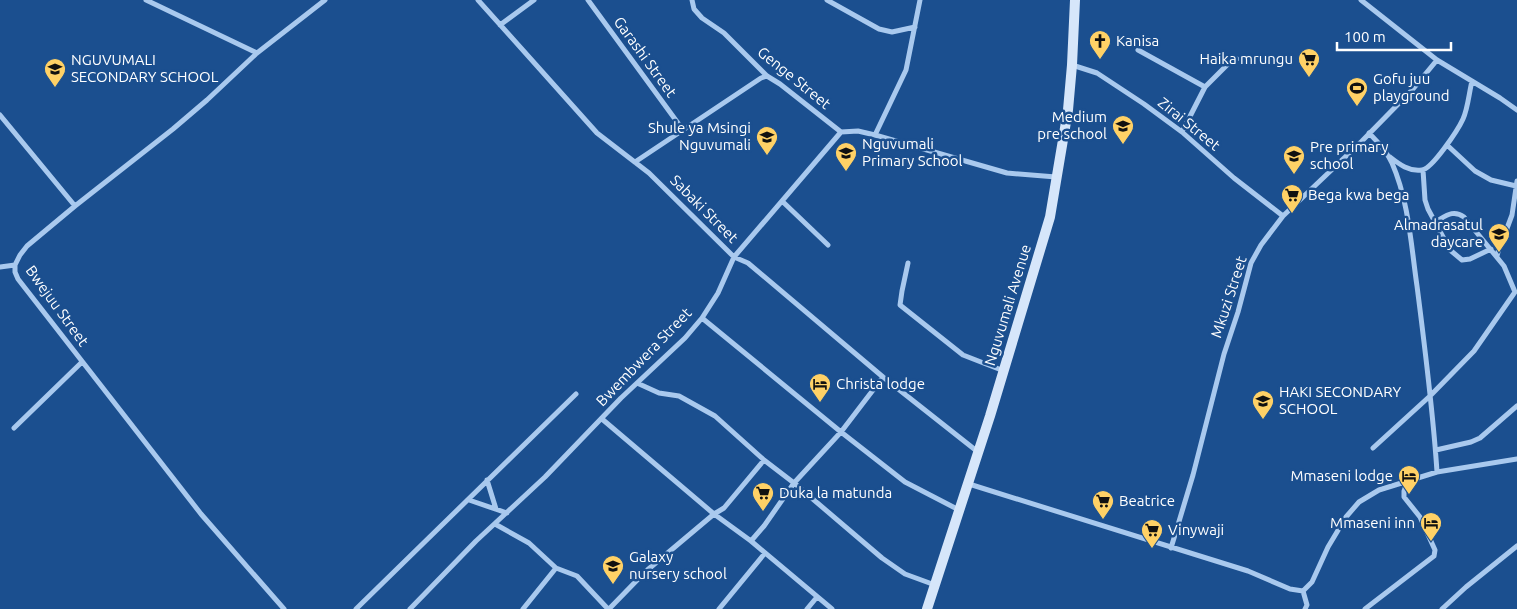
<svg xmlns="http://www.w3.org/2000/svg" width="1517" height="609" font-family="Ubuntu,sans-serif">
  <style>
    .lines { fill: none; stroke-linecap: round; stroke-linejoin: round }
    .street { stroke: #a9c9ee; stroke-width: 5 }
    .secondary { stroke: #d6e6fa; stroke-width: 10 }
    .labels { text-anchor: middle; stroke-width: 5; stroke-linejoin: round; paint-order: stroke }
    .poi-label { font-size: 15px; fill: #fff; stroke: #1b4f8f; text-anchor: start }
    .street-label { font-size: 15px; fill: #fff; stroke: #1b4f8f }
  </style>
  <rect width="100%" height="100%" fill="#1b4f8f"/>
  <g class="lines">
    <path class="street" d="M146,0l111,53
      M478,0l119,133 52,40 85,84 14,6 135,114 95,75
      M588,0l95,130
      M692,0l2,9 8,9 22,15 43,43 13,8 61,48
      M827,0l52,29 13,3 23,-5
      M1361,0l76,60 63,38 17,12
      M500,25l34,-25
      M1138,50l67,37
      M1072,65l25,8 47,31 38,28 52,46 49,38
      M0,115l75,91
      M1182,132l23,-45 26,-26 6,-2
      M1369,133c9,9 18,19 23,30 17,39 19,82 25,123 8,62 16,124 20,186
      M875,135l31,-65 14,-70
      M1447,145l28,26 16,9 25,6
      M1390,157c9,7 19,15 32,13 10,-1 36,-40 41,-51 5,-11 6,-26 9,-38
      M635,162l126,-84 6,-2
      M1423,170l2,30 3,9 22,41 12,10 8,-1 21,-10
      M782,201l46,44
      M1497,256l5,-20 4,-5 6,-16 5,-34
      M908,263l-6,28 -2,14 63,50 41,16
      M0,267l15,-2
      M702,318l139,114 64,50 54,28
      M637,383l22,10 20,3 36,20 49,44 30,23 88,75 23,16 30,11
      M602,419l112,95 37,27 81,68
      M14,428l68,-66
      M1373,448l57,-52 44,-45 41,-59 -11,-26 -40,-49c-11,-8 -18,-1 -29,5
      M1436,450l35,-8 9,-4 37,-32
      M487,480l9,29
      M969,484l279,87 42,18 13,2 9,-9 16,-35 18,-30 13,-15 20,-12 58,-18 80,-13
      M469,500l38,13
      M495,524l34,19 27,25 21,8 31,33
      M751,541l13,-15 30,-43 47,-51 42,-55
      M1171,548l22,-73 31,-121 14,-42 13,-49 10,-18 22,-29 79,-75 51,-52 24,-29
      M1303,591l4,14 -2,4
      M284,609l-83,-95 -183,-235 -3,-7v-7l5,-10 7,-9 48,-40 98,-77 34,-29 50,-47 68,-53
      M356,609l220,-215
      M410,609l66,-68 69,-64 76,-79 64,-60 17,-20 16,-25 16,-36 107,-125 17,-1 17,4 132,38 49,4
      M523,609l33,-41
      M609,609l36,-37 69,-58 10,-6 40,-48
      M719,609l46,-56
      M807,609l10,-12
      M1365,609l69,-53 1,-6 -15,-33 -16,-20v-6l4,-11
      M1442,609l24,-22 51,-41"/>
    <path class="secondary" d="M927,609l63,-193 60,-199 18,-107 4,-45 3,-65"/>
  </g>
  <defs>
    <g id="church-pin" transform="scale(1.125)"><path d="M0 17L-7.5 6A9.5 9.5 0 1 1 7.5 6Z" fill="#ffd166" stroke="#1b4f8f"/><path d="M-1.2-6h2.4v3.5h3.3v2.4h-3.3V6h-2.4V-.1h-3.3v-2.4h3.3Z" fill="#111"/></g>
    <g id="supermarket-pin" transform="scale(1.125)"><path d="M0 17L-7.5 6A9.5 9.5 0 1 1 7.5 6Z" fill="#ffd166" stroke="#1b4f8f"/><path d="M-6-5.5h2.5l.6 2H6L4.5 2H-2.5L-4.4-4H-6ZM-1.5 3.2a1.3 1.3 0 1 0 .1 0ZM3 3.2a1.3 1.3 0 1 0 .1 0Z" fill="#111"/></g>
    <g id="school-pin" transform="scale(1.125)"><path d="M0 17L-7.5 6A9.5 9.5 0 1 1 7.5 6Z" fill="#ffd166" stroke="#1b4f8f"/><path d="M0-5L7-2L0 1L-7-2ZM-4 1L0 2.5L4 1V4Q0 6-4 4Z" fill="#111"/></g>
    <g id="stadium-pin" transform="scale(1.125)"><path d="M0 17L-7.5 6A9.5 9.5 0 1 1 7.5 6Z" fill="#ffd166" stroke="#1b4f8f"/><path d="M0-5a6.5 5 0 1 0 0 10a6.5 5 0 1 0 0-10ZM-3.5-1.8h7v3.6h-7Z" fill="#111"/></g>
    <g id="hotel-pin" transform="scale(1.125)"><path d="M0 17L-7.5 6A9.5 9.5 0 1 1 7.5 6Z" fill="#ffd166" stroke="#1b4f8f"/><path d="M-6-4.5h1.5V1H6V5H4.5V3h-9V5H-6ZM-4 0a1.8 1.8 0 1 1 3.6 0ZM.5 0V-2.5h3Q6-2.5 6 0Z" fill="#111"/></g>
  </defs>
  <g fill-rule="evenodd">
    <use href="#church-pin" x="1100" y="41"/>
    <use href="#supermarket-pin" x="1309" y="59"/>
    <use href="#school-pin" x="55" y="69"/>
    <use href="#stadium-pin" x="1357" y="88"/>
    <use href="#school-pin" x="1123" y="126"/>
    <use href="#school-pin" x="767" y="137"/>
    <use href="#school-pin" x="846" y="153"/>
    <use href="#school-pin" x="1294" y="156"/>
    <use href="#supermarket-pin" x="1292" y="195"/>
    <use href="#school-pin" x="1499" y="234"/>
    <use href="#hotel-pin" x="820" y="384"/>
    <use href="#school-pin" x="1263" y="401"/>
    <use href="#hotel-pin" x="1409" y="476"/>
    <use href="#supermarket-pin" x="763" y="493"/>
    <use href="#supermarket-pin" x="1103" y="501"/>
    <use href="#hotel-pin" x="1431" y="523"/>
    <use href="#supermarket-pin" x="1152" y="530"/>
    <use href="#school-pin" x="613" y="566"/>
  </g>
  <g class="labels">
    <g class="poi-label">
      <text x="1116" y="46">Kanisa</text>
      <text x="1293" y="64" text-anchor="end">Haika mrungu</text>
      <text x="71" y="65">NGUVUMALI<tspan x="71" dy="17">SECONDARY SCHOOL</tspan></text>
      <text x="1373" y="84">Gofu juu<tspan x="1373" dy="17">playground</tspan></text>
      <text x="1107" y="122" text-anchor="end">Medium<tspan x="1107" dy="17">pre school</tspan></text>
      <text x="751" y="133" text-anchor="end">Shule ya Msingi<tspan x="751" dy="17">Nguvumali</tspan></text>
      <text x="862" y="149">Nguvumali<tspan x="862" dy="17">Primary School</tspan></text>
      <text x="1310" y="152">Pre primary<tspan x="1310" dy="17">school</tspan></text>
      <text x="1308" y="200">Bega kwa bega</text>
      <text x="1483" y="230" text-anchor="end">Almadrasatul<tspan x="1483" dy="17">daycare</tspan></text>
      <text x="836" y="389">Christa lodge</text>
      <text x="1279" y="397">HAKI SECONDARY<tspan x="1279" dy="17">SCHOOL</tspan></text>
      <text x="1393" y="481" text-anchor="end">Mmaseni lodge</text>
      <text x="779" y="498">Duka la matunda</text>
      <text x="1119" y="506">Beatrice</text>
      <text x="1415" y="528" text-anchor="end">Mmaseni inn</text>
      <text x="1168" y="535">Vinywaji</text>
      <text x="629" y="562">Galaxy<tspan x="629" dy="17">nursery school</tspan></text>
    </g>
    <g class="street-label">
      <text transform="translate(645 57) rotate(54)" y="5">Garashi Street</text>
      <text transform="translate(794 78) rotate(39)" y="5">Genge Street</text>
      <text transform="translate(1189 124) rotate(39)" y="5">Zirai Street</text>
      <text transform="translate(704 209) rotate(45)" y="5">Sabaki Street</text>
      <text transform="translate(1229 297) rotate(-72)" y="5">Mkuzi Street</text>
      <text transform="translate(1008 305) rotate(-73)" y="5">Nguvumali Avenue</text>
      <text transform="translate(57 306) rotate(54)" y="5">Bwejuu Street</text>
      <text transform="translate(644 357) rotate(-46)" y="5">Bwembwera Street</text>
    </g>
  </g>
  <path d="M1337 42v8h114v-8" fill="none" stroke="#ffffff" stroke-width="2.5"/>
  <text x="1344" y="42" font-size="15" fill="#ffffff" stroke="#1b4f8f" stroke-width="4" paint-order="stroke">100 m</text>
</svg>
